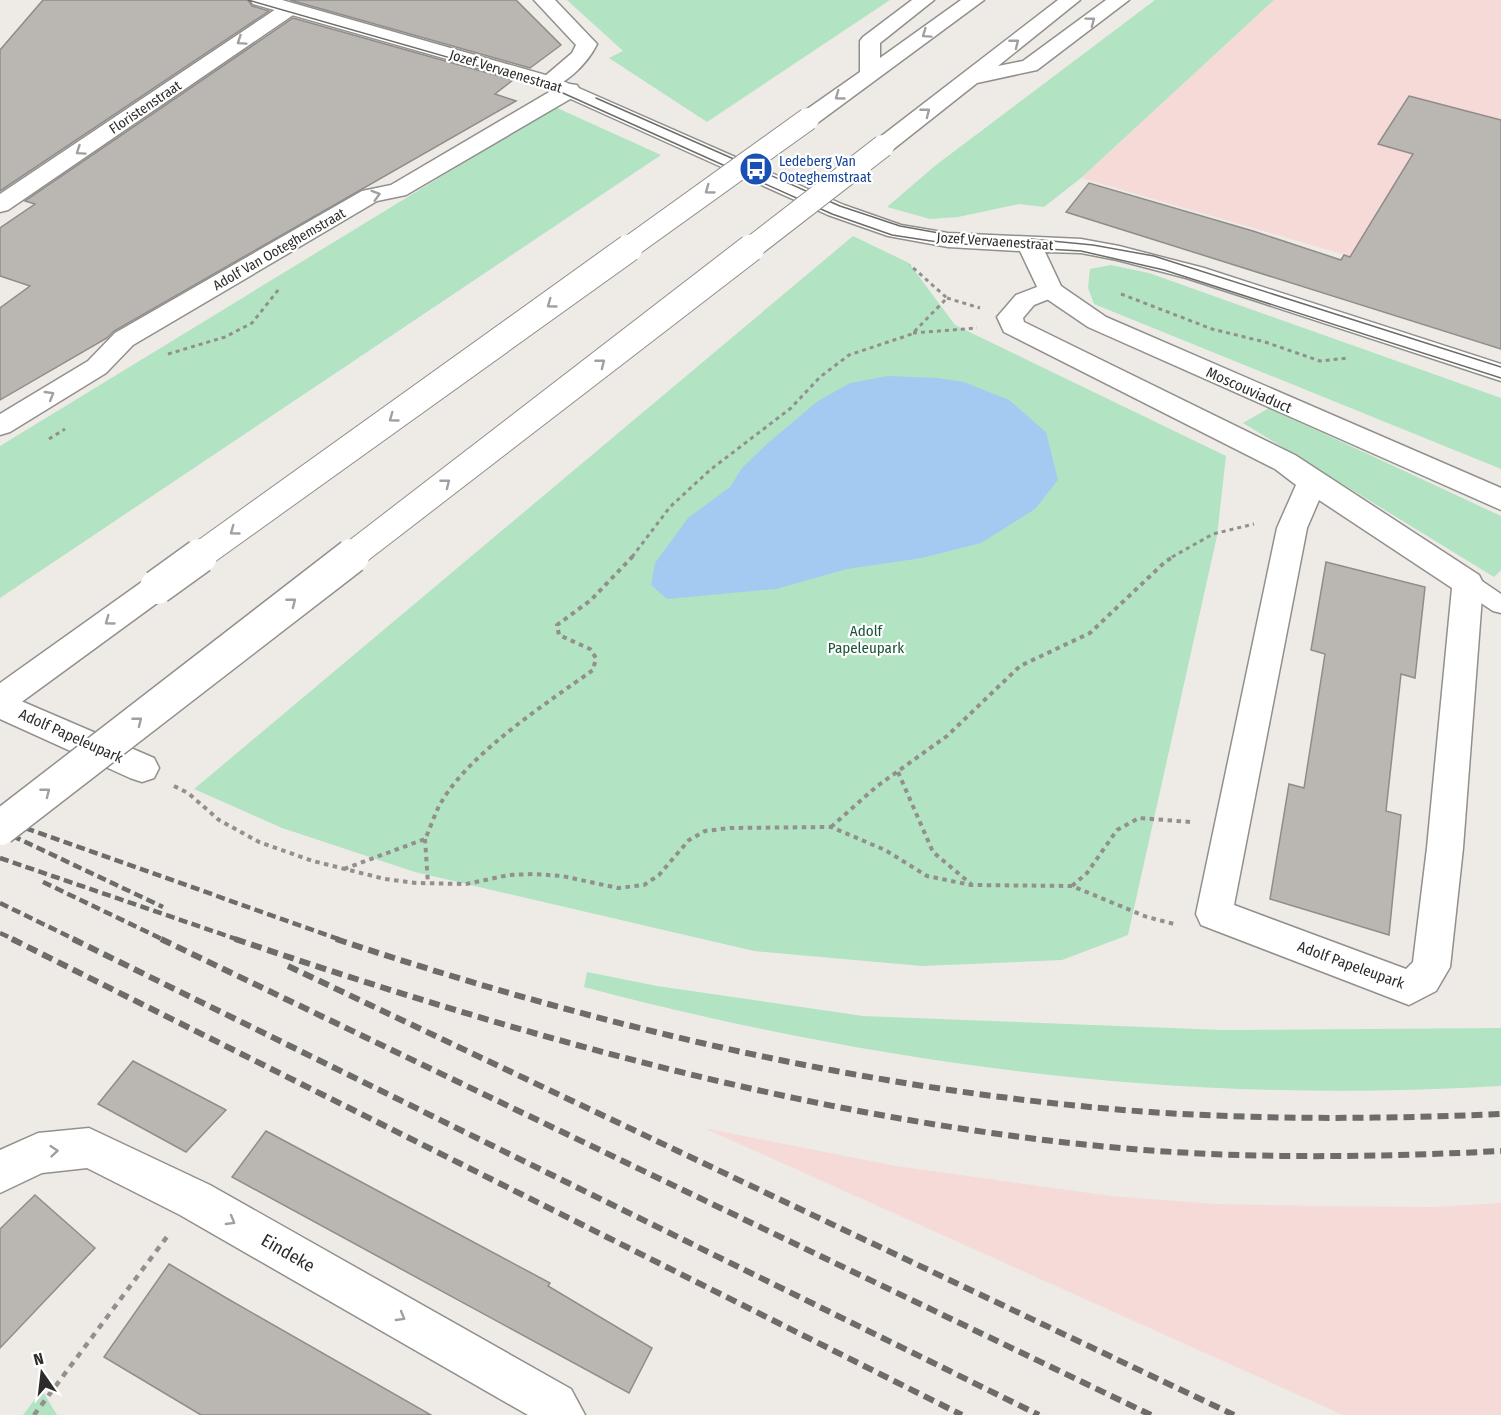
<svg xmlns="http://www.w3.org/2000/svg" width="1501" height="1415" font-family="'Fira Sans Condensed',sans-serif">
  <style>
    .industrial { fill: #f5dad8 }
    .green { fill: #b2e3c3 }
    .water { fill: #a4caf2 }
    .building { fill: #bab7b3; stroke: #8f8c89; stroke-width: 1.5 }
    .lines { fill: none; stroke-linecap: round; stroke-linejoin: round }
    .lane-casing { stroke: #92908c; stroke-width: 3 }
    .street-casing { stroke: #92908c; stroke-width: 3 }
    .secondary-casing { stroke: #92908c; stroke-width: 3 }
    .highway-casing { stroke: #92908c; stroke-width: 3 }
    .path-far2 { stroke: #928f8d; stroke-width: 3; stroke-dasharray: 4 4; stroke-linecap: butt }
    .path-far1 { stroke: #928f8d; stroke-width: 4; stroke-dasharray: 4.5 4.5; stroke-linecap: butt }
    .path { stroke: #928f8d; stroke-width: 4.5; stroke-dasharray: 6 6; stroke-linecap: butt }
    .lane { fill: #fff; fill-rule: evenodd }
    .street { fill: #fff; fill-rule: evenodd }
    .secondary { fill: #fff; fill-rule: evenodd }
    .highway { fill: #fff; fill-rule: evenodd }
    .tram { stroke: #6d6c6a; stroke-width: 1.5 }
    .rail-far1 { stroke: #6d6c6a; stroke-width: 4.5; stroke-dasharray: 9 4.5; stroke-linecap: butt }
    .rail { stroke: #6d6c6a; stroke-width: 6; stroke-dasharray: 11 6; stroke-linecap: butt }
    .highway-bridge-far2-casing { stroke: #92908c; stroke-width: 24; stroke-linecap: butt }
    .highway-bridge-far1-casing { stroke: #92908c; stroke-width: 29; stroke-linecap: butt }
    .highway-bridge-casing { stroke: #92908c; stroke-width: 37; stroke-linecap: butt }
    .highway-bridge-far2 { stroke: #fff; stroke-width: 22 }
    .highway-bridge-far1 { stroke: #fff; stroke-width: 27 }
    .highway-bridge { stroke: #fff; stroke-width: 34 }
    .oneway { stroke: #a0a0a0 }
    .labels { text-anchor: middle; stroke-width: 4.5; stroke-linejoin: round; paint-order: stroke }
    .far-street-label { font-size: 14px; fill: #2d2c2b; stroke: #fff }
    .far-transit-label { font-size: 14px; fill: #164399; stroke: #fff; text-anchor: start }
    .street-label { font-size: 15px; fill: #2d2c2b; stroke: #fff }
    .park-label { font-size: 15px; fill: #1a5436; stroke: #fff }
    .near-street-label { font-size: 18px; fill: #2d2c2b; stroke: #fff }
  </style>
  <rect width="100%" height="100%" fill="#eeebe7"/>
  <path class="industrial" d="M1274,0h227v300l-420,-122z
    M704,1128l192,38 215,30 105,8 103,2 114,1 68,-4v212h-158z"/>
  <path class="green" d="M567,0h323l-183,122 -98,-64 14,-7z
    M1155,0h119l-193,178 -37,29 -25,-3 -61,13 -28,2 -43,-12 49,-42z
    M555,107l106,48 -661,443v-152z
    M853,236l56,27 46,62 271,131 -9,80 -89,399 -66,25 -140,6 -168,-15 -339,-79 -133,-44 -88,-39z
    M1111,265l38,8 352,125v71l-407,-165 -6,-16 2,-19z
    M1269,408l232,108v54l-7,7 -251,-154z
    M587,972l70,14 206,30 358,14 280,-2v58c-313,19 -614,-19 -917,-99z
    M42,1390l15,25h-34z"/>
  <path class="water" d="M888,376l49,2 27,4 45,18 37,32 12,48 -23,29 -54,34 -59,15 -75,11 -71,20 -109,10 -16,-14 4,-22 33,-45 42,-31 12,-19 26,-25 50,-42 32,-18z"/>
  <path class="building" d="M43,0h205l4,6 17,5 -269,180v-141z
    M290,0h226l45,45 -31,23z
    M293,18l220,62 -18,14 21,7 -402,230 -7,7 -107,62v-92l30,-22 -30,-10v-48l35,-24 -10,-3z
    M1409,96l92,24v229l-435,-137 23,-29 164,48 88,29 3,-5 6,2 63,-103 -35,-10z
    M1326,562l99,25 -10,91 -14,-4 -15,137 15,4 -12,120 -119,-36 19,-115 15,4 21,-134 -14,-4z
    M133,1061l93,49 -40,42 -88,-48z
    M266,1131l284,152 -2,3 104,62 -23,45 -397,-216z
    M35,1195l60,53 -95,100v-119z
    M169,1264l59,35 203,116h-230l-97,-58z"/>
  <g class="lines">
    <g class="lane-casing">
      <path id="lane" d="M1468,575l8,2 25,17v19l-8,-2 -33,-22 -3,-6 3,-6z"/>
    </g>
    <g class="street-casing">
      <path id="street" d="M534,0h21l42,44c-8,17 -35,48 -55,42l-4,-4 34,-29 4,-8z
        M289,3l7,2 3,4 -3,4 -288,197 -8,2v-18l282,-189z
        M569,84l8,1 3,5 -3,5 -171,100 -29,6 -244,144 -27,28 -96,59 -10,3v-21l88,-53 27,-28 247,-142 29,-6 170,-100z
        M1050,282l9,3 4,5 -4,5 -25,10 -11,13 1,4 271,133 184,120 4,8 -20,265 -13,119 -14,24 -27,14 -208,-80 -5,-11 81,-386 19,-43 -21,-16 -271,-137 -7,-15 19,-22zM1319,500l133,88 -25,260 -14,114 -7,7 -172,-64 73,-377z
        M0,692l154,66 5,10 -5,10 -12,4 -12,-4 -130,-59z
        M89,1128l121,57 361,204 14,26h-57l-348,-200 -93,-47 -45,5 -42,20v-43l38,-17z"/>
    </g>
    <g class="secondary-casing">
      <path id="secondary" d="M250,0h32l274,78 288,127 57,20 47,8 133,6 38,7 85,22 297,96v17l-315,-103 -69,-18 -36,-7 -36,-1 16,34 45,31 395,171v22l-413,-183 -47,-32 -21,-44 -72,-4 -60,-11 -60,-21 -286,-129 -289,-82z"/>
    </g>
    <g class="highway-casing">
      <path id="highway" d="M912,0h22l-54,43v15l81,-58h23l-168,124 -8,2 -8,-2 -3,-5 3,-5 60,-42v-31l3,-4z
        M1058,0h22l-82,66 25,-5 83,-61h23l-92,70 -60,13 -86,68 -8,2 -8,-2 -3,-5 3,-5z
        M157,576l11,3 4,8 -4,8 -156,114 -12,4v-30l146,-104z"/>
    </g>
    <path class="path-far2" d="M1121,294l91,35 53,13 55,19 28,-3
      M947,298l33,10
      M913,333l64,-5
      M168,354l57,-17 27,-14 27,-34
      M49,439l16,-10
      M632,557l38,-50 40,-37 81,-62 29,-31 29,-22 63,-21 35,-36 -37,-33
      M1172,557l41,-23 41,-10"/>
    <path class="path-far1" d="M898,772l35,80 38,32
      M174,786l14,7 31,27 40,22 54,19 72,18 31,4 50,1 43,-9 26,-1 27,2 56,12 26,-3 15,-10 30,-35 16,-9 25,-3 101,-1 54,23 42,26 44,9 101,1 75,31 27,7
      M831,827l45,-40 71,-51 73,-70 70,-33 76,-72 9,-5
      M425,839l3,45
      M344,869l81,-30c6,-12 10,-27 17,-38 29,-49 105,-98 151,-131l3,-12 -6,-9 -31,-14 -2,-10 34,-25 42,-44
      M1072,886l15,-13 30,-43 22,-12 52,4"/>
    <path class="path" d="M34,1415l135,-181"/>
    <use href="#lane" class="lane"/>
    <use href="#street" class="street"/>
    <use href="#secondary" class="secondary"/>
    <use href="#highway" class="highway"/>
    <path class="tram" d="M248,0l297,85 287,129 60,21 52,8 137,8 83,19 337,108
      M596,98l244,108 60,20 50,9
      M1031,239l62,6 61,11 347,111"/>
    <path class="rail-far1" d="M0,819l341,121
      M0,830l163,77
      M0,858l239,82
      M43,882l121,58
      M0,903l76,37
      M0,933l15,7"/>
    <path class="rail" d="M12,939l950,476
      M73,939l966,476
      M161,939l990,476
      M235,939c295,100 597,186 909,211 119,9 238,7 357,1
      M336,939c263,88 536,153 814,173 117,8 234,7 351,2
      M288,966l946,449"/>
    <g class="highway-bridge-far2-casing">
      <path id="highway-bridge-far2" d="M627,249l181,-130
        M750,249l133,-103"/>
    </g>
    <g class="highway-bridge-far1-casing">
      <path id="highway-bridge-far1" d="M198,557l431,-309
        M350,557l401,-309"/>
    </g>
    <g class="highway-bridge-casing">
      <path id="highway-bridge" d="M157,587l43,-31
        M0,828l352,-272"/>
    </g>
    <use href="#highway-bridge-far2" class="highway-bridge-far2"/>
    <use href="#highway-bridge-far1" class="highway-bridge-far1"/>
    <use href="#highway-bridge" class="highway-bridge"/>
  </g>
  <defs><path id="oneway-chevron" d="M-2-3.5L2.5 0L-2 3.5" fill="none" stroke-width="1.6" stroke-linecap="round" stroke-linejoin="round" transform="scale(1.5)"/></defs>
  <g class="oneway">
    <use href="#oneway-chevron" transform="translate(1091 21) rotate(-37)"/>
    <use href="#oneway-chevron" transform="translate(926 34) rotate(145)"/>
    <use href="#oneway-chevron" transform="translate(241 41) rotate(146)"/>
    <use href="#oneway-chevron" transform="translate(1015 43) rotate(-38)"/>
    <use href="#oneway-chevron" transform="translate(839 96) rotate(144)"/>
    <use href="#oneway-chevron" transform="translate(926 112) rotate(-38)"/>
    <use href="#oneway-chevron" transform="translate(80 151) rotate(146)"/>
    <use href="#oneway-chevron" transform="translate(709 190) rotate(144)"/>
    <use href="#oneway-chevron" transform="translate(376 195) rotate(-16)"/>
    <use href="#oneway-chevron" transform="translate(551 304) rotate(144)"/>
    <use href="#oneway-chevron" transform="translate(601 363) rotate(-38)"/>
    <use href="#oneway-chevron" transform="translate(50 395) rotate(-31)"/>
    <use href="#oneway-chevron" transform="translate(393 418) rotate(144)"/>
    <use href="#oneway-chevron" transform="translate(446 483) rotate(-38)"/>
    <use href="#oneway-chevron" transform="translate(234 531) rotate(144)"/>
    <use href="#oneway-chevron" transform="translate(292 602) rotate(-38)"/>
    <use href="#oneway-chevron" transform="translate(109 621) rotate(144)"/>
    <use href="#oneway-chevron" transform="translate(138 721) rotate(-38)"/>
    <use href="#oneway-chevron" transform="translate(46 792) rotate(-38)"/>
    <use href="#oneway-chevron" transform="translate(54 1151) rotate(-5)"/>
    <use href="#oneway-chevron" transform="translate(231 1221) rotate(30)"/>
    <use href="#oneway-chevron" transform="translate(401 1317) rotate(30)"/>
  </g>
  <defs>
    <g id="bus-disc" transform="scale(1.725)"><circle r="9.5" fill="#1a4fb4" stroke="#fff"/><path d="M-5-6H5V4H4V6H2V4H-2V6H-4V4H-5ZM-3.5-4V0h7V-4ZM-3.5 1.2v1.5H-2V1.2ZM2 1.2v1.5H3.5V1.2Z" fill="#fff"/></g>
  </defs>
  <g fill-rule="evenodd">
    <use href="#bus-disc" x="756" y="169"/>
  </g>
  <g class="labels">
    <g class="far-street-label">
      <text transform="translate(506 71) rotate(17)" y="5">Jozef Vervaenestraat</text>
      <text transform="translate(145 107) rotate(-34)" y="5">Floristenstraat</text>
      <text transform="translate(995 241) rotate(4)" y="5">Jozef Vervaenestraat</text>
      <text transform="translate(279 249) rotate(-30)" y="5">Adolf Van Ooteghemstraat</text>
    </g>
    <g class="far-transit-label">
      <text x="779" y="166">Ledeberg Van<tspan x="779" dy="16">Ooteghemstraat</tspan></text>
    </g>
    <g class="street-label">
      <text transform="translate(1249 390) rotate(24)" y="5">Moscouviaduct</text>
      <text transform="translate(71 736) rotate(24)" y="5">Adolf Papeleupark</text>
      <text transform="translate(1351 965) rotate(20)" y="5">Adolf Papeleupark</text>
    </g>
    <g class="park-label">
      <text x="866" y="636">Adolf<tspan x="866" dy="17">Papeleupark</tspan></text>
    </g>
    <g class="near-street-label">
      <text transform="translate(288 1253) rotate(30)" y="6">Eindeke</text>
    </g>
  </g>
  <g transform="translate(42 1373) rotate(346)" stroke="#ffffff" stroke-width="4.5" paint-order="stroke">
  <path d="M0-4.5L10 22L0 15L-10 22Z" fill="#2d2c2b"/>
  <text y="-9" font-size="16" font-weight="bold" text-anchor="middle" fill="#2d2c2b">N</text>
  </g>
</svg>
